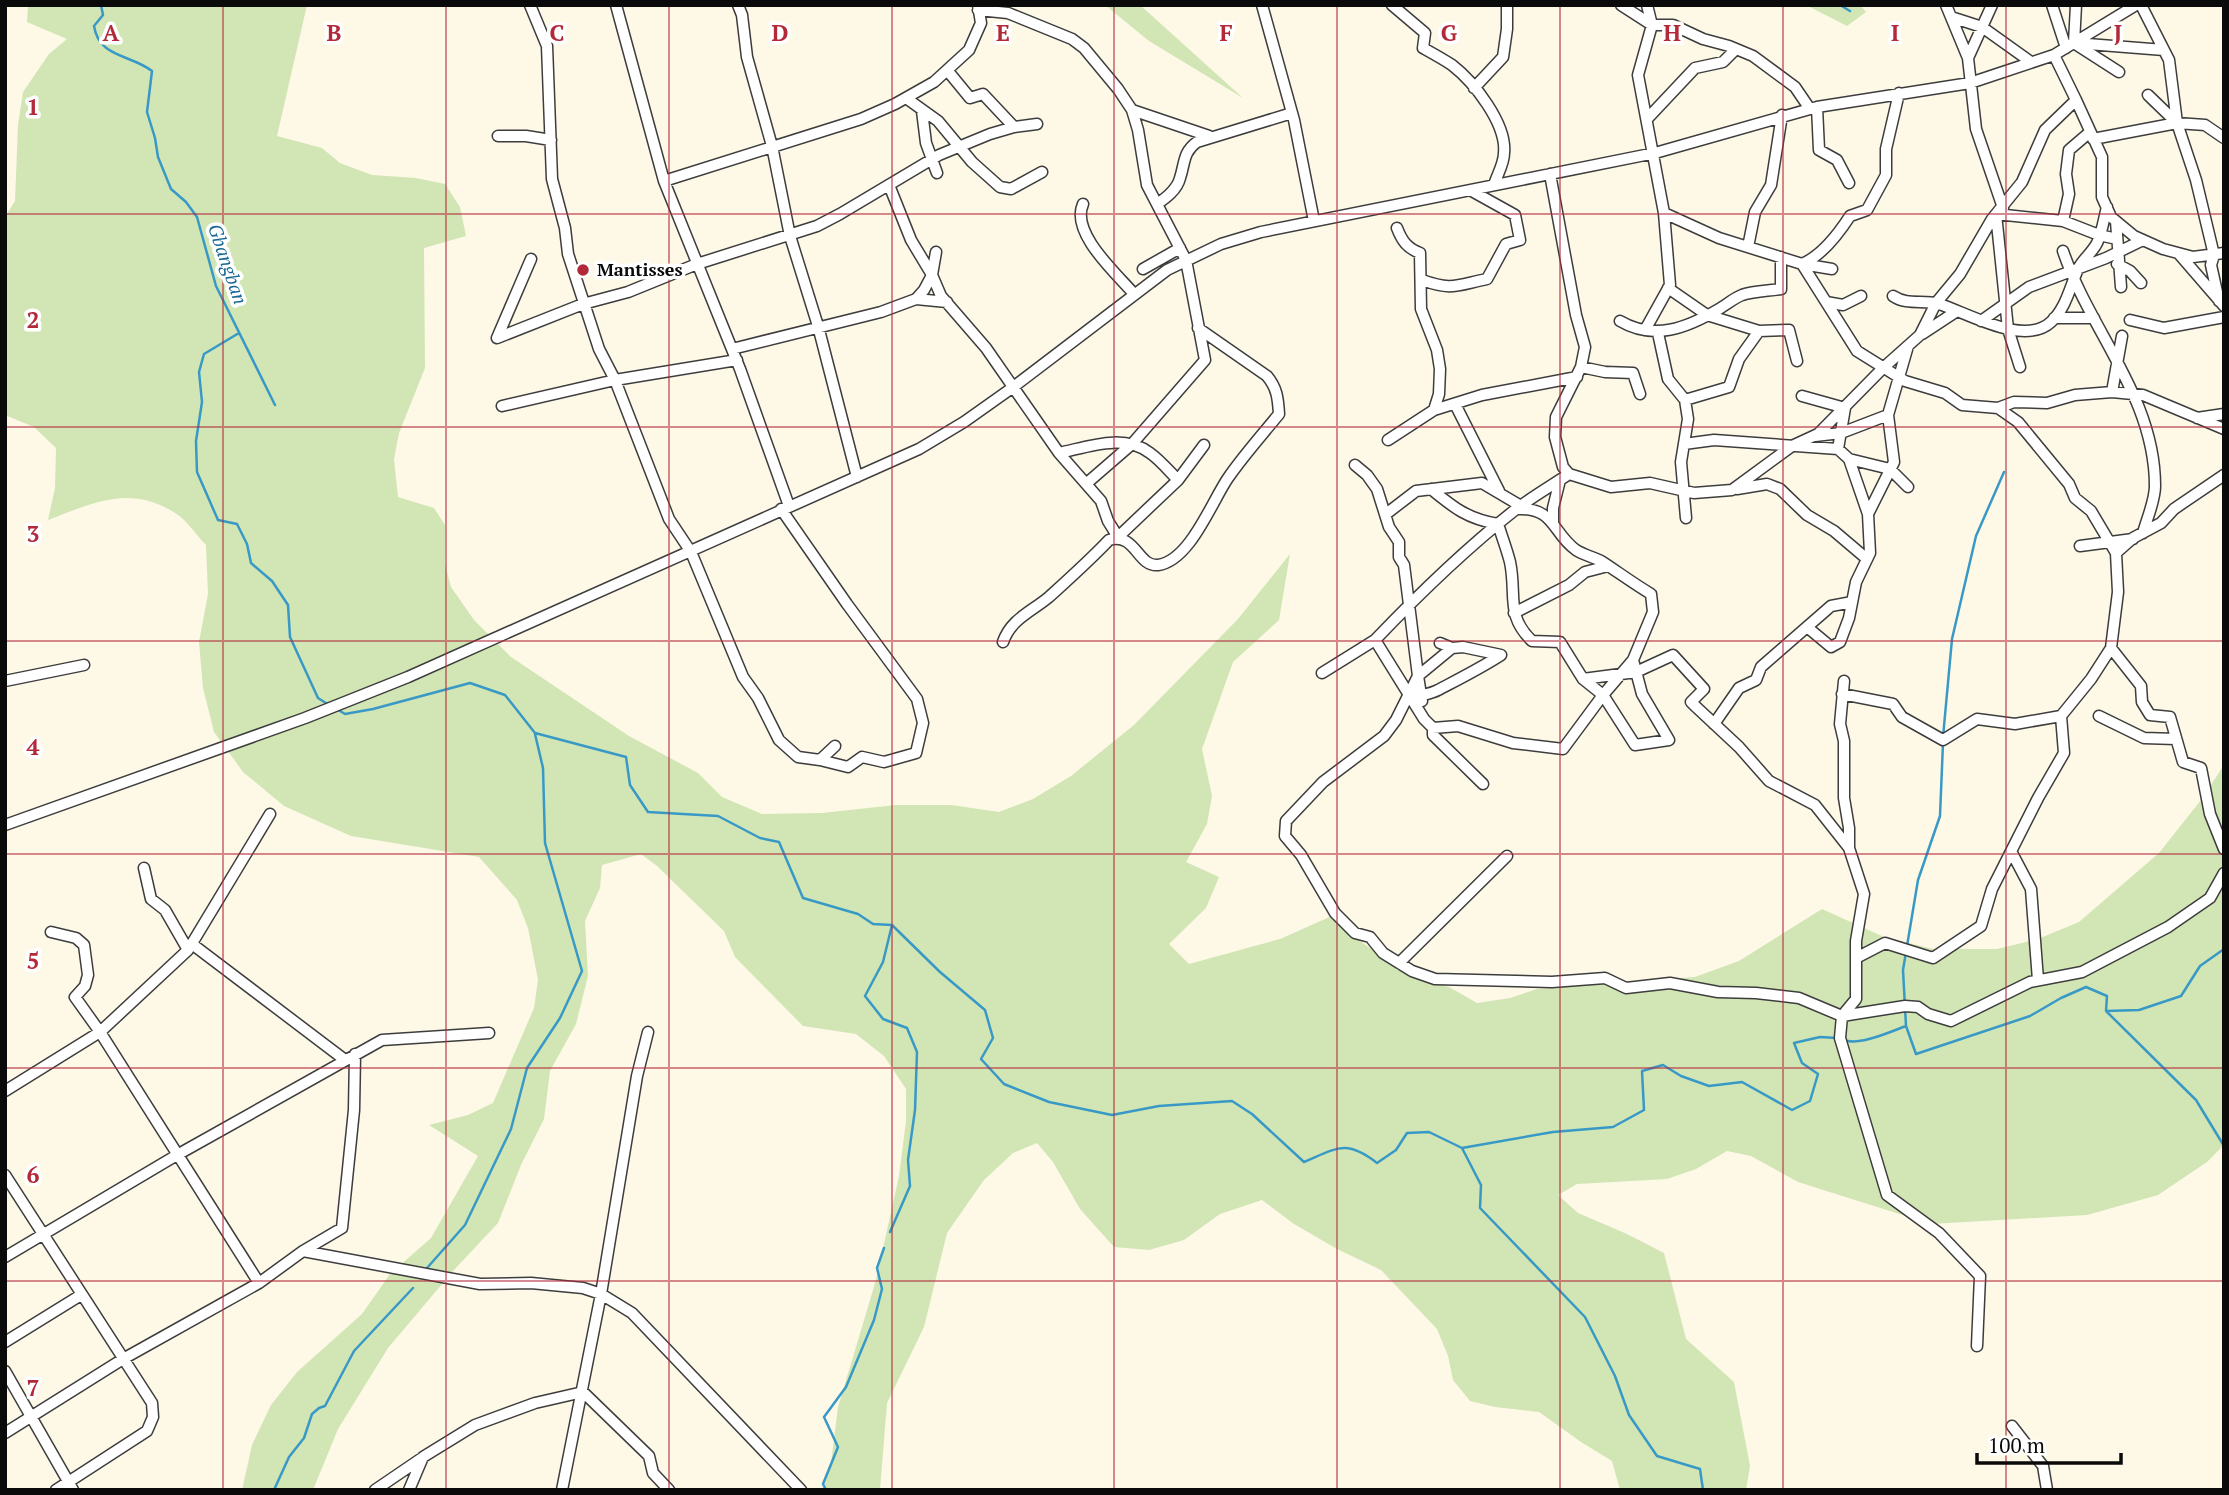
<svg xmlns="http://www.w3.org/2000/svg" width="2229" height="1495" font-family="'PT Serif',serif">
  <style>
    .green { fill: #d1e6b4 }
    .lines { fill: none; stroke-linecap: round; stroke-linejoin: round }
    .stream { stroke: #3999c6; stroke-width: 2.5 }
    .minor-casing { stroke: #3d3d3d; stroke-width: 13 }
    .minor { stroke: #fff; stroke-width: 10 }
    .grid { fill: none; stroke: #b2293a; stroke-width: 2; stroke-opacity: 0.55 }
    .poi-dot { fill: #b2293a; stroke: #fff; stroke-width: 2.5 }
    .labels { text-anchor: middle; stroke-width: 7; stroke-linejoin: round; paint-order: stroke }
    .poi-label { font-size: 18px; font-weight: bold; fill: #0a0a0a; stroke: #fff; text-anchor: start }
    .water-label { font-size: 19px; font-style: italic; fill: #1a6894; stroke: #fff }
    .grid-label { font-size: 23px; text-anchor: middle; font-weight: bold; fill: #b2293a; stroke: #fff; stroke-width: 7; stroke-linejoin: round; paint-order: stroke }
  </style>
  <rect width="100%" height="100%" fill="#fef8e7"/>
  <path class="green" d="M28,5h279l-30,131 45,12 18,15 32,12 44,3 29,6 15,23 6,29 -42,12 1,120 -26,65 -5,26 4,38 36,11 11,17v39l6,23 23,33 37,37 118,79 69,37 24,24 40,17 60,-1 74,-8h55l48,7 34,-13 38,-23 63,-51 104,-106 52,-65 -11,66 -46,42 -31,87 10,47 -5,28 -21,38 33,15 -13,31 -37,36 20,20 91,-25 54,-24 19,21 58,41 38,10 28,16 33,-5 27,-9 158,-12 44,-16 83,-52 62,28 49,12h64l41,-10 41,-17 80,-69 42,-53 23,-35v380l-17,17 -49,33 -71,20 -156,9 -133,-42 -47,-26 -24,-5 -31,18 -29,10 -90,5 -19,11 20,18 49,21 37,19 22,86 48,43 16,84 -4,24h-126l-8,-29 -31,-19 -42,-30 -44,-5 -25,-6 -17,-21 -5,-24 -11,-27 -56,-59 -44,-21 -43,-25 -32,-24 -42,14 -36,26 -35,10 -35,-3 -34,-38 -27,-47 -16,-19 -24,10 -29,27 -37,53 -23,94 -37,76 -7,87h-57l8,-27 7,-56 38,-127 23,-104 7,-55v-32l-22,-33 -28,-22 -53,-8 -68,-69 -11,-26 -67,-65 -16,-12 -39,11 -2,23 -15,33 3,55 -12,48 -26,47 -6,48 -23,46 -23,58 -45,48 -65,77 -50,81 -25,61h-71l10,-45 19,-40 26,-33 65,-58 28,-40 41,-36 47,-82 -49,-31 39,-10 25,-12 41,-95 4,-28 -10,-52 -11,-28 -38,-43 -128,-21 -67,-30 -41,-34 -29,-40 -11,-44 -4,-46 9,-48 -2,-49c-10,-10 -19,-25 -31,-32 -45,-29 -82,-10 -127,7l7,-32 1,-40 -22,-21 -29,-12v-198l10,-16 3,-76 5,-33 26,-38 18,-15 -40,-17z
    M1105,5h35l103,93 -94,-57z
    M1806,5h54l6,7 -19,14z"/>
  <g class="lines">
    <path class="stream" d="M101,5l2,10 -9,11c5,32 36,28 58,45l-5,41 8,26 3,19 13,32 15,13 11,15 19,69 59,119
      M1840,5l10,6
      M239,333l-35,21 -5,18 3,30 -6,39 1,31 21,48 19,4 10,20 4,19 21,18 16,24 2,32 28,61 11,7
      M335,708l10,6 28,-5 97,-26 35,12 30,38 91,24 4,28 18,27 70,4 42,22 19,4 24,56 55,16 15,10 19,1 48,47 45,38 8,28 -12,21 23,25 45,18 63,13 47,-9 73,-5 20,13 52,48c33,-14 42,-23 73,1l19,-13 11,-17 22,-1 33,16 91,-16 60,-5 31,-17 -2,-39 21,-6 18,11 28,10 33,-4 50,28 18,-9 8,-27 -16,-11 -8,-20 26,-6 17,1
      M1943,737l9,-98 24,-103 28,-64
      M1907,946l11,-66 22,-64 3,-73
      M2107,1012l89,88 28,46
      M1906,1026l-3,-56 3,-18
      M1844,1040c15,6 46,-8 62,-14l10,28 114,-38 31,-18 25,-11 21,9 -1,15 33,-1 42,-14 19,-30 24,-17
      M1462,1148l19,37 -1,23 105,109 30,59 14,39 28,41 43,13 3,21
      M890,1232l20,-46 -2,-26 7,-50 2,-58 -10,-24 -24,-9 -18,-23 18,-34 9,-37
      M427,1268l38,-43 46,-96 16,-61 33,-50 22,-47 -37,-128 -2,-75 -8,-34
      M274,1490l15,-33 15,-19 8,-24 7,-6 6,-2 29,-55 59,-63
      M826,1490l-3,-6 15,-37 -14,-30 22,-30 28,-67 8,-31 -5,-21 7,-20"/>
    <g class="minor-casing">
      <path id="minor" d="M530,5l17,41 5,133 13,49 3,26 31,95 16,31 54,139 22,33 52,125 15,21 21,42 19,17 22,3 15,-14
        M616,5l48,176 76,188 49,137
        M738,5l4,10 5,42 25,89 18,90 28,90 39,151
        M1262,5l32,115 20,101
        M1392,5l33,28 -2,15c9,5 20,11 29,17 22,17 55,59 52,88 0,11 -7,22 -10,32
        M1621,5l31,20h21l30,14 26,7 24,10 42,31 15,22
        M1647,5l5,20 -14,50 26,138 55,25 83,26 55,87 48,30 40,12 17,12 36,3 16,-6 33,1 28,-8 37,-3 31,3 81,34
        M1946,5l22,53
        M1992,5l-24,53 8,71 27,79
        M2052,5l14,43
        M2141,5l28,55 8,63 19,57 18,75 -3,10 8,36
        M978,10l30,3 64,26 12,9 34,41 14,21 6,20 9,55 39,75 19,100 -73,84 -45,39
        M1951,17l31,10 49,35
        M2074,43l2,-38
        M2075,43l89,7
        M2077,45l42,27
        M947,70l23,28 13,-4 31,33
        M1474,88l29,-31 4,-28v-24
        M2148,95l29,28 28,2 19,13
        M906,98l32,23 34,41 28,25 11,2 31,-17
        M2076,100l26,57v40l9,20 23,19 29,13 30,8 31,-4
        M1817,107l2,43 18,10 12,23
        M1132,110l77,26
        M922,111l4,32 11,30
        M1647,119l48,-51 28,-6 13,-13
        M498,136h28l25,4
        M2093,139l84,-16
        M1550,174l26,141 9,32 -4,20 -25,50 -1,20 8,30 6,7 42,13 39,-4 44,10 38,-3 60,-44 26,-12 65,-66 37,-33 16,-32 24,-29 32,-55 30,-37 23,-52 31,-30 -22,-45
        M664,181l197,-62 34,-15 39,-22 35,-32 12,-27 -3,-18
        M889,185l22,55 21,35 9,21 45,52 73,105 42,48 7,20 10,16 60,-57 26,-35
        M1083,204c-13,29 34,70 51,90
        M1157,204c9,-6 20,-14 23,-26 5,-15 3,-26 17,-36l95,-29
        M2063,221l6,-27 -3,-20 3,-24 21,-18
        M2116,221l5,66
        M1397,228c5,13 10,20 23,25l1,56 16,41 3,19 -1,25 -5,16
        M1748,247l7,-35 16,-27 11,-70
        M2063,251c27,80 92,146 92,235 0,15 -8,32 -12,47
        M2179,254l45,52
        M1802,264c19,-8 37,-31 48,-48l17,-6 19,-35v-26l13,-56
        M1802,264l30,5
        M2117,264l13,7 11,12
        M1143,269l37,-21
        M1422,280c30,11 35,5 65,-1l19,-35 14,-4 -5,-25 -45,-25
        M1668,288l39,27 52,16 30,-1 8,31
        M1893,296c15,10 30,3 46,8 29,9 85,43 112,18 15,-14 19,-35 27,-53 4,-9 14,-16 19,-26 5,-10 7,-25 10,-36
        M916,299l31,3
        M1826,302l17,3 18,-9
        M2054,318h40
        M2130,320l34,8 60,-11
        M1620,321c34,20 67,7 99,-12 7,-4 15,-11 23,-14 12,-4 26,-4 39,-6v-32
        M1981,321l48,-34 77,-29 37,-18
        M1645,330l25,-45 -6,-72
        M1658,333l10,46 17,21 3,19 -7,43 5,56
        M1922,334l35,-23
        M497,338l86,-34 45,-12 69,-28 120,-38 23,-12 99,-59 51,-21 24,-7 23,-3
        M497,338l34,-79
        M732,349l149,-37 35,-13 8,-9 8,-15 4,-23
        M1581,367l24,5 28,1 7,21
        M2020,367l-12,-38 -12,-115 67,7 36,14 18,4
        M2112,392l10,-56
        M1802,396l43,12 -7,41
        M1685,400l44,-13 10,-28 20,-28
        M1455,404l44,87
        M502,406l113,-26 122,-20
        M2197,418l27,-4
        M1815,436l26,-3 47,-18
        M1388,440l46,-30 48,-15 95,-18
        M1684,444l30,-4 124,9 11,10 19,55
        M1059,453c29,-6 64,-20 91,0 10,7 19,18 28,27
        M1849,459l41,10 18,18
        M1355,465l12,10 10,14 12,38 10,15v15l5,8 14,111 -22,44 -12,16 -61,46 -37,39 -1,15 16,19 34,58 20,20 15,4 13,16 29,18 23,8 117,3 53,-4 21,10 44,-5 48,9 38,1 43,5 43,18 63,-10 13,1 10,7 23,7 79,-39 52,-10 86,-45 42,-29 14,-25
        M1431,489c23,19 37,30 67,35 4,13 9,26 12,38 7,33 -5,53 22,79l28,1 23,37 20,16 30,-35 9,34 27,46 -34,5 -32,-50 -40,54 -50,-6 -55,-17 -25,2 -9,-9 -49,-79c44,-46 89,-90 140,-130 17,-13 36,-24 54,-36
        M1737,489l30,-5 13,5 27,26 27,16 33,28
        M781,509l66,95 70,95 6,24 -7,30 -32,9 -22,-5 -14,10 -28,-7
        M1517,509c38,-2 35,24 59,41 8,5 17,7 25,11 17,11 33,23 50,33l2,18 -20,48
        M1386,514l30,-23 66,-8 39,23
        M1553,522v-14l7,-28
        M2080,546l53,-7
        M2116,553l17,-15 28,-15 13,-14 50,-34
        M1514,613l55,-28 16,-13 23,-6
        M1807,627l24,20 9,-5 9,-24 7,-36 14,-29 -2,-39 26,-52 -6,-47 20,-69
        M1003,642c8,-23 28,-30 46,-45 21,-19 41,-37 60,-57 27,-8 28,27 49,25 32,-4 54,-64 70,-87 15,-22 34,-43 51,-64 -1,-16 -2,-26 -12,-38l-69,-48
        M2111,648l30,38 1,16 8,13 20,2 13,45 18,6 9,46 14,35
        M1322,673l53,-33
        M1583,679l53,-7 37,-17 31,34 -13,13 3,3 45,42 30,34 46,24 34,43 15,46 -8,47v58l-14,17 -2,22 47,157 52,38 41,43 -3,70
        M5,681l79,-16
        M1844,681l-4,43 4,17v57l5,30v19
        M1842,694l51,10 9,13 41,23 34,-21 38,5 46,-8
        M1412,698c8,-3 19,-4 26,-8 21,-11 43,-22 63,-35l-38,-8 -11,1 -12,-5
        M1422,701l-4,-25 34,-28
        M2099,716l45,22 32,1
        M1714,724l25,-36 17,-8 5,-13 70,-61 21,-4
        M1433,728v7l50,49
        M5,825l300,-107 103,-41 511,-228 45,-27 48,-34 155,-118 54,-26 40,-12 394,-79 162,-46 153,-24 84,-28 82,-50
        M2012,853l19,36 7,91
        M144,868l7,31 14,11 23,40
        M51,932l25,6 8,7 4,30 -3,11 -10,11 25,35 159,251
        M192,944l153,116
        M1856,958l29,-15 48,15 48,-32 11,-37 46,-91 26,-45 -3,-37 30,-37 20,-31 7,-56 -2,-39 -25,-42 -16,-13 -6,-14 -51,-62 -20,-14
        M1399,963l108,-107
        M5,1091l95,-59 88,-82 82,-136
        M5,1175l147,228 1,14 -6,14 -91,59
        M303,1251l39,-23 12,-118 1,-56
        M5,1257l172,-102 205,-115 107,-7
        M5,1342l76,-47
        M5,1371l68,119
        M2012,1426l31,40 4,24
        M5,1433l118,-74 136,-76 44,-32 177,33 51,-1 52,5 18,6 31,19 169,177
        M375,1490l47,-32
        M409,1490l14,-33 52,-32 60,-22 48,-11 66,64 4,17 16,17
        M562,1490l39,-196 36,-218 11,-44"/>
    </g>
    <use href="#minor" class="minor"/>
  </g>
  <path class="grid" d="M223,5v1485M446,5v1485M669,5v1485M892,5v1485M1114,5v1485M1337,5v1485M1560,5v1485M1783,5v1485M2006,5v1485M5,214h2219M5,427h2219M5,641h2219M5,854h2219M5,1068h2219M5,1281h2219"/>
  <circle class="poi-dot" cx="583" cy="270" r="7"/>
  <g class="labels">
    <g class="poi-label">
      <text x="597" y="276">Mantisses</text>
    </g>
    <g class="water-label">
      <text transform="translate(228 264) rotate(71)" y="7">Gbangban</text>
    </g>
  </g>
  <g class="grid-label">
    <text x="111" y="41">A</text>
    <text x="334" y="41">B</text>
    <text x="557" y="41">C</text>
    <text x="780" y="41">D</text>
    <text x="1003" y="41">E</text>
    <text x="1226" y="41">F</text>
    <text x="1449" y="41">G</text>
    <text x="1672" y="41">H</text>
    <text x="1895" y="41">I</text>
    <text x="2118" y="41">J</text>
    <text x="33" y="115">1</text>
    <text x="33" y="328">2</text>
    <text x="33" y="542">3</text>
    <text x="33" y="755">4</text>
    <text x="33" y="969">5</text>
    <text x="33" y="1183">6</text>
    <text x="33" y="1396">7</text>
  </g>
  <rect width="2229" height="1495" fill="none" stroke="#0a0a0a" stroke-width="14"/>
  <path d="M1977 1453v10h144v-10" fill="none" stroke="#0a0a0a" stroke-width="3.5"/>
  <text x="1988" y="1453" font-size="21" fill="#0a0a0a" stroke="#ffffff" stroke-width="5" paint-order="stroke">100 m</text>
</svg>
